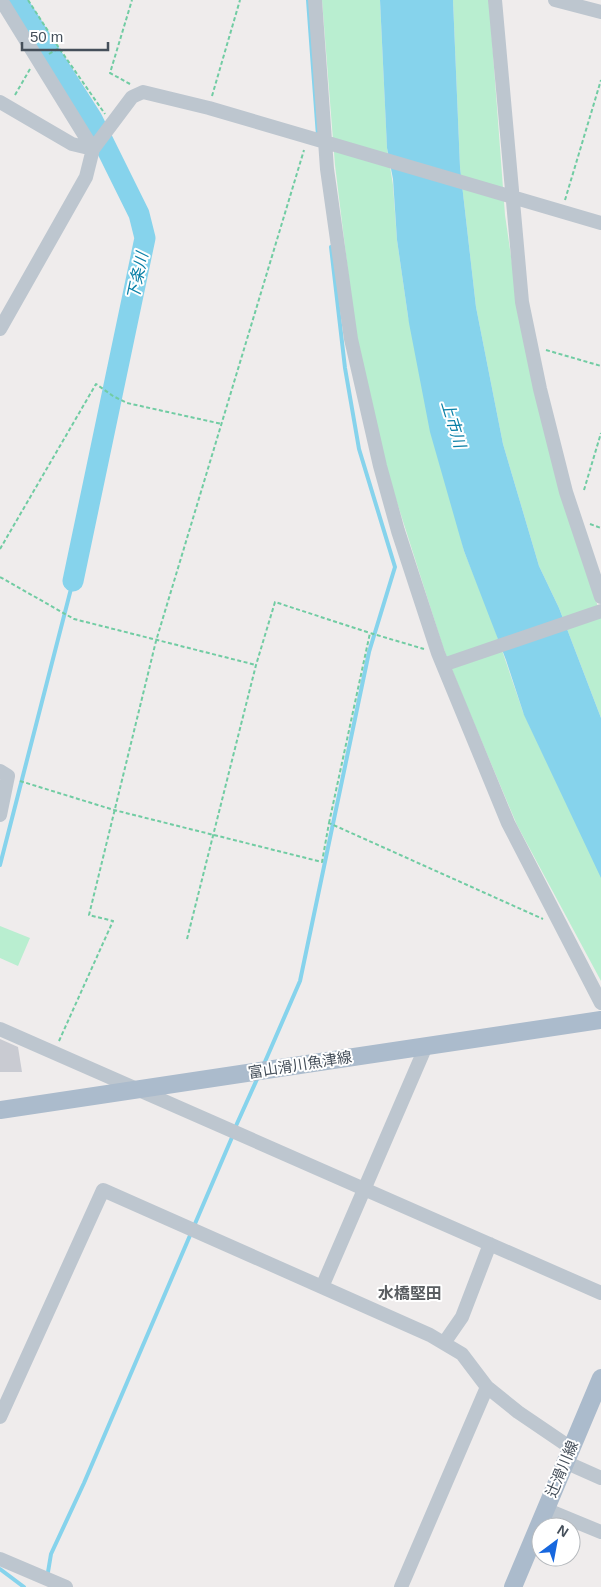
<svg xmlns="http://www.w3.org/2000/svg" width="601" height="1587" font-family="Arial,'Noto Sans JP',sans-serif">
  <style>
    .green { fill: #b9eed0 }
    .water { fill: #86d3ec }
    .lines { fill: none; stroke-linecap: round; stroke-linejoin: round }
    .stream { stroke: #86d3ec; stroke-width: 4 }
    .river { stroke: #86d3ec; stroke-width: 21 }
    .building { fill: #c9cbd2 }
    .path { stroke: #71cca3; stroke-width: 2; stroke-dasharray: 4 2.5; stroke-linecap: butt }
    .minor { stroke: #bdc6cf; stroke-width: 14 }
    .major { stroke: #abbbcc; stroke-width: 18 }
    .labels { text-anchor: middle; stroke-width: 4; stroke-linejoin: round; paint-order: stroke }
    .street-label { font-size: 15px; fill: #454f5a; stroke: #fff }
    .water-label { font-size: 16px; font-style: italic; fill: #0b80a7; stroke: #fff }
    .neighbourhood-label { font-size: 16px; font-weight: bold; fill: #595d61; stroke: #fff }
  </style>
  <rect width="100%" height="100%" fill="#efecec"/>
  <path class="green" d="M322,0h58l7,148 6,37 4,55 11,76 56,235 27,67 32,94 78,164v105l-84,-156 -54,-128 -20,-50 -62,-195 -23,-99 -23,-188z
    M453,0h36l16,215 17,117 30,124 49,161v101l-42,-110 -20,-42 -36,-122 -27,-137 -16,-140z
    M0,926l30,12 -12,28 -18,-8z"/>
  <path class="water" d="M380,0h73l7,167 16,140 27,137 36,122 20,42 42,110v160l-77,-163 -18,-55 -42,-109 -34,-119 -21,-109 -12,-83 -4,-61 -6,-31z"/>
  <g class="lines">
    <path class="stream" d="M308,0l10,136
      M0,865l73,-284
      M264,1064l36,-83 69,-329 26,-85 -36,-118 -14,-81 -14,-121
      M235,1128l23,-51
      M0,1569l24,18
      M48,1572l3,-18 33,-71 149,-348"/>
    <path class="river" d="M16,0l76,119 47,95 6,24 -72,343"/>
  </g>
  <path class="building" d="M0,1039l18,8 4,25h-22z"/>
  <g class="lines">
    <path class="path" d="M28,0l31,48
      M49,54l10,-6 46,66
      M130,84l-20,-11 22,-73
      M15,95l15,-26
      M212,96l28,-96
      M565,200l36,-120
      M546,350l55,16
      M584,490l17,-57
      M590,524l11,4
      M0,549l96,-165 17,12 14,7 95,21
      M0,577l74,42 182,46
      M20,781l94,29 208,52 7,-39 214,96
      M329,823l41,-190 54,16
      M187,939l69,-274 19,-63 95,31
      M59,1041l54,-120 -24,-6 67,-274 148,-491"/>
    <path class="minor" d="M1,0l92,149
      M315,0l12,169 24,170 29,127 18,65 40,122 70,170 93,180
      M495,0l27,302 18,87 26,103 35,105
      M555,0l46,12
      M0,102l72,42 21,5
      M0,329l86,-152 7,-28 39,-52 11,-5 66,16 392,115
      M443,665l158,-54
      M0,771l8,5 -8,39
      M0,1029l601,264
      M426,1046l-104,241 108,48 32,19 25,33 31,25 53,36
      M444,1343l18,-26 28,-73
      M0,1417l103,-227 219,97
      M565,1462l36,16
      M545,1509l56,23
      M0,1559l66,28
      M401,1587l86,-200"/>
    <path class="major" d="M0,1110l601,-90
      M513,1587l88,-209"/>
  </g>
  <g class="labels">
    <g class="street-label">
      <text transform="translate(300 1065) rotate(-9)" y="5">富山滑川魚津線</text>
      <text transform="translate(562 1469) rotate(-67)" y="5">辻滑川線</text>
    </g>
    <g class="water-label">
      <text transform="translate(137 276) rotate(-78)" y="6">下条川</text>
      <text transform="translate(454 424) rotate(73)" y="6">上市川</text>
    </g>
    <g class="neighbourhood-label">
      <text x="410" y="1299">水橋堅田</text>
    </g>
  </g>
  <g transform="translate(556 1542) rotate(32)"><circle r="24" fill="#ffffff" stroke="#b5b9bd"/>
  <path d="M0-4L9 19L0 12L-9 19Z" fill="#1767de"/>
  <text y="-8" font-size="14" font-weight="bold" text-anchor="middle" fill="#454f5a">N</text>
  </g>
  <path d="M22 42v8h86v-8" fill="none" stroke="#454f5a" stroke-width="2.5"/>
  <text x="30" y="42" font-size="15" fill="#454f5a" stroke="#ffffff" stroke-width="4" paint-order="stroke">50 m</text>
</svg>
